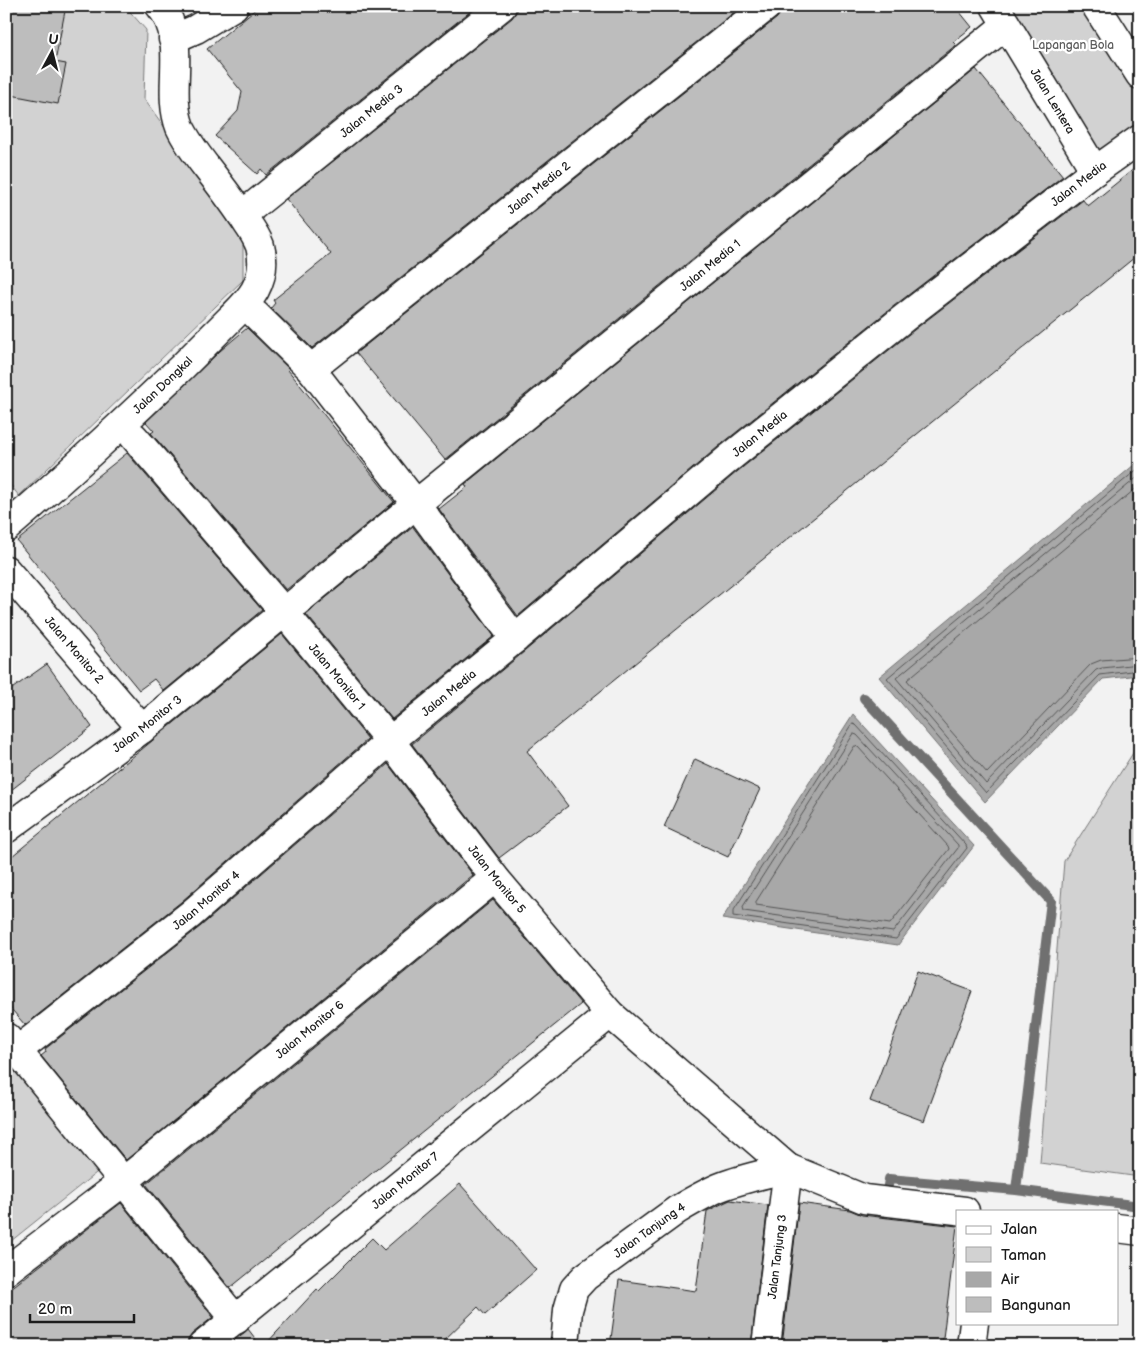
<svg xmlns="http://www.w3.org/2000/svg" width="1146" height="1352" font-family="'Balsamiq Sans',sans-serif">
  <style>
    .green { fill: #d2d2d2; stroke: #777 }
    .water { fill: #a8a8a8; stroke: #707070 }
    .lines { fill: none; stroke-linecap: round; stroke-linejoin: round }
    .shore { stroke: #545454; stroke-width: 1 }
    .stream { stroke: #707070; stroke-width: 10 }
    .building { fill: #bdbdbd; stroke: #1c1c1c }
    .minor-casing { stroke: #1c1c1c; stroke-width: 31 }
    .minor { stroke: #fff; stroke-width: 28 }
    .labels { text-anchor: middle; stroke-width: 4.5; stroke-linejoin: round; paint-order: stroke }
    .park-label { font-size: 12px; fill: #5c5c5c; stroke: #fff }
    .street-label { font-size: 12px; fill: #1c1c1c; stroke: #fff }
  </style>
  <rect width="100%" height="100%" fill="#f2f2f2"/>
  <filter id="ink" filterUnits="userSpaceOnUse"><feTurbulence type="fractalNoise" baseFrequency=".02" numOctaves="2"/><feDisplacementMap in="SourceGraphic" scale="10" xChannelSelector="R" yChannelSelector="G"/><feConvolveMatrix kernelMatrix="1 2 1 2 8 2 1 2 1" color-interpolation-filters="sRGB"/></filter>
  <g filter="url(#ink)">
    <path class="green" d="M6,6h119l21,24 -2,69 99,136v45l-224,216 -13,-17z
      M995,6h101l44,69v64l-45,32z
      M1140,742v435l-100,-14 24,-302z
      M6,1057l95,112 -95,76z"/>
    <path class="water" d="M1140,460v215l-37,4 -118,123 -106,-125z
      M853,714l121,132 -76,99 -176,-26z"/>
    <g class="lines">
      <path class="shore" d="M1140,467l-253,211 99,115 114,-118 40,-5
        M1140,475l-244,203 90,106 110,-114 6,-2 38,-4
        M1140,485l-233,195 80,93 104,-109 10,-4 39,-3
        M853,724l3,1 110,120 1,3 -71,91 -163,-23v-4z
        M854,734l3,1 101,110v3l-65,84 -149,-21 -1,-4z
        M855,746l3,1 90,99 1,3 -59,75 -134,-19v-3z"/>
      <path class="stream" d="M864,698l187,203 -35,289
        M881,1230l8,-51 127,11 124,16"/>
    </g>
    <path class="building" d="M6,6h34l25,5 -10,51 11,2 -8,40 -52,-10z
      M259,6h218l-211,169 -5,-6 -4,5 -42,-38 23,-25 4,-19 -35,-43z
      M517,6h225l-430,342 -41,-40 4,-5 -2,-3 58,-46 -45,-55 226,-181 4,-6z
      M782,6h173l17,21 -19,15 3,3 -511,415 -89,-107 421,-335 4,-6z
      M976,69l87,107 -169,130 -176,141 -200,169 -79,-107 28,-22 -2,-3z
      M1140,164v89l-613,498 41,55 -69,52 -87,-114 113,-93 213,-180 176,-141 169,-130 5,6z
      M247,328l42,41 -1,1 106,132 -108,88 -135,-157 3,-2 -8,-9 74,-71z
      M127,453l135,157 -98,81 -10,-12 -15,11 -122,-149z
      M413,527l81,109 -102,83 -86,-105z
      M282,634l86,105 -187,163 -156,123 -19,-22v-142z
      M47,664l45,63 -86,67v-101z
      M695,759l65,30 -32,68 -64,-30z
      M388,764l85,111 -347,285 -85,-104 5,-4 -1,-3 156,-123z
      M493,900l88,104 -351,284 -84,-104z
      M918,971l54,20 -48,130 -54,-20z
      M460,1184l76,86 -51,45 -7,-8 -40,39h-174l53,-57 2,2 53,-53 12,12z
      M730,1200l38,5 -17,141h-141l9,-66 77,11 11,-80z
      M121,1203l92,114 -21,17 -4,6 -1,6h-181v-54z
      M799,1203l51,7 12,5 95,11 -15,120h-160z
      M248,1329l13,17h-34l18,-14z"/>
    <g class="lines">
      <g class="minor-casing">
        <g id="minor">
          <path id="s1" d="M995,6l100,165"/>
          <path d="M1096,6l44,69"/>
          <path d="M173,39l23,-10 38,-23"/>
          <path id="s2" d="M242,215l260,-209"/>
          <path d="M256,315l55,54 105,135 99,135"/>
          <path id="s3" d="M311,369l456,-363"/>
          <path id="s4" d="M134,437l150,175 106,129 105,137 115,136 178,154 76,31 101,12"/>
          <path id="s5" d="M6,528c61,-52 118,-106 176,-161 16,-16 32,-32 48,-48 9,-9 19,-18 25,-29 7,-13 9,-29 5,-44 -3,-8 -8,-16 -13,-23 -12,-19 -26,-37 -40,-55 -10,-13 -20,-26 -27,-41 -15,-38 9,-87 -20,-121"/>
          <path id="s6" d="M6,570l136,159"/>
          <path id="s7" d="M6,829l136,-100 274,-225 590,-479"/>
          <path d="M7,1038l229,282"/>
          <path id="s8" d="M17,1051l174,-137 199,-173 125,-102 213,-180 176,-141 191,-147 45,-32"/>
          <path d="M1117,1228l23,3"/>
          <path id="s9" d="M6,1271l117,-89 372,-304"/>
          <path id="s10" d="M202,1346l408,-332"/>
          <path id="s11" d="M565,1346l3,-36 6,-21 11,-12 92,-67c15,-9 30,-18 46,-24 21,-8 43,-12 65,-18"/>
          <path id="s12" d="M766,1346l22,-178"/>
          <path d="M971,1346l3,-23"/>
        </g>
      </g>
      <use href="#minor" class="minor"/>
    </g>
  </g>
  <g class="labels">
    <g class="park-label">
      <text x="1073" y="49">Lapangan Bola</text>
    </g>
    <g class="street-label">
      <text dy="4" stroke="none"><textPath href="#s1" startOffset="111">Jalan Lentera</textPath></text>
      <text dy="4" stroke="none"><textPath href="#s2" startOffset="166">Jalan Media 3</textPath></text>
      <text dy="4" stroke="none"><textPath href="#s8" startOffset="1371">Jalan Media</textPath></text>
      <text dy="4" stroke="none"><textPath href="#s3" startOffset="291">Jalan Media 2</textPath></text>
      <text dy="4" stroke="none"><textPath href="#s7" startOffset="902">Jalan Media 1</textPath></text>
      <text dy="4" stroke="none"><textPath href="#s5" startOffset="212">Jalan Dongkal</textPath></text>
      <text dy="4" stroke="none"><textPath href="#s8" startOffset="966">Jalan Media</textPath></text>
      <text dy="4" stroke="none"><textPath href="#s6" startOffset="105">Jalan Monitor 2</textPath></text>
      <text dy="4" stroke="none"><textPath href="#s4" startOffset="314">Jalan Monitor 1</textPath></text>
      <text dy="4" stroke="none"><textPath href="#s8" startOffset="561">Jalan Media</textPath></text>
      <text dy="4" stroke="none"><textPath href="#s7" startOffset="176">Jalan Monitor 3</textPath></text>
      <text dy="4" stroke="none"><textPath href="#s4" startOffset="572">Jalan Monitor 5</textPath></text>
      <text dy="4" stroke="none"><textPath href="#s8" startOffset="242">Jalan Monitor 4</textPath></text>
      <text dy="4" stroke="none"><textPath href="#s9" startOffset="388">Jalan Monitor 6</textPath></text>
      <text dy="4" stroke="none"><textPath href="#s10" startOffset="262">Jalan Monitor 7</textPath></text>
      <text dy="4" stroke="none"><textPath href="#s11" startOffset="154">Jalan Tanjung 4</textPath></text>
      <text dy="4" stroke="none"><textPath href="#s12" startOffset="90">Jalan Tanjung 3</textPath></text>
    </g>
  </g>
  <rect width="1146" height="1352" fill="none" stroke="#fff" stroke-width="25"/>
  <rect x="12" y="12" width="1121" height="1327" fill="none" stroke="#1c1c1c" stroke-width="2" filter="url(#ink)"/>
  <rect x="956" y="1210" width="162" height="115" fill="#ffffff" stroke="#a4a4a4"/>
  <rect x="966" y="1226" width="25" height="8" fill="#ffffff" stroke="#a4a4a4"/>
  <text x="1001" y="1234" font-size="15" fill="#1c1c1c">Jalan</text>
  <rect x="966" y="1247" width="25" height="15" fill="#d2d2d2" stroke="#a4a4a4"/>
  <text x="1001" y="1260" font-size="15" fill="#1c1c1c">Taman</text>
  <rect x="966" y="1272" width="25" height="15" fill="#a8a8a8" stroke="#a4a4a4"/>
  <text x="1001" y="1284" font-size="15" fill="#1c1c1c">Air</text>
  <rect x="966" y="1297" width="25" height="15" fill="#bdbdbd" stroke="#a4a4a4"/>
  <text x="1001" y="1310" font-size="15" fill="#1c1c1c">Bangunan</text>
  <g transform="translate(52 52) rotate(7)" stroke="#ffffff" stroke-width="4" paint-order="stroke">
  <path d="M0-4L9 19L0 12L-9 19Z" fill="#1c1c1c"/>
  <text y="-8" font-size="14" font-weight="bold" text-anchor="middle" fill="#1c1c1c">U</text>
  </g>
  <path d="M30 1314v8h104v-8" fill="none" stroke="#1c1c1c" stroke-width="2.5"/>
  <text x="38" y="1314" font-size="15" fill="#1c1c1c" stroke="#ffffff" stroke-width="4" paint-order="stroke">20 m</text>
</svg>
